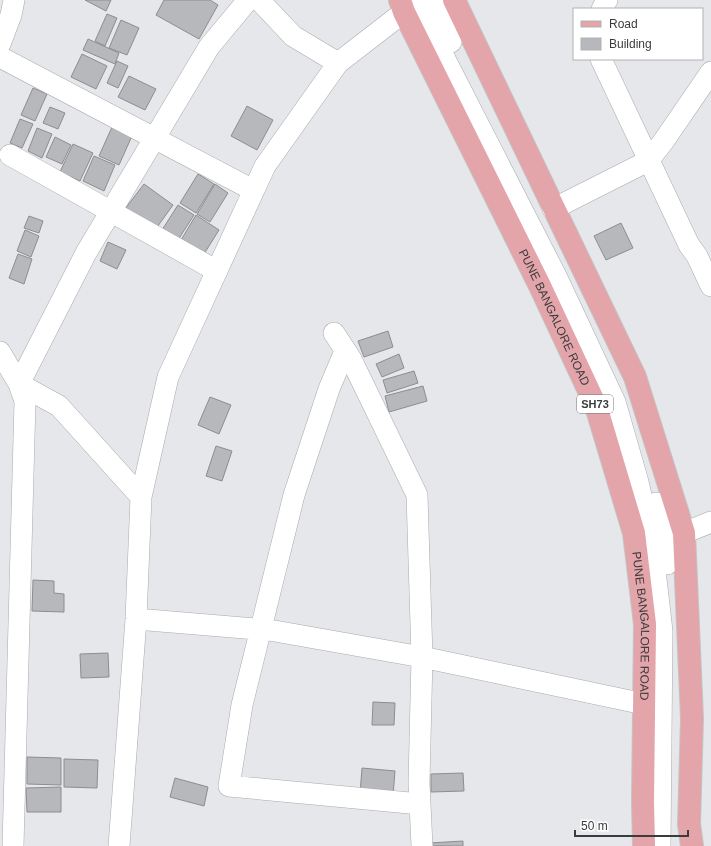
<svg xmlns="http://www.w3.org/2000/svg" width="711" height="846" font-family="Helvetica,sans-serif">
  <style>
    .building { fill: #b7b8bb; stroke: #8d8d90 }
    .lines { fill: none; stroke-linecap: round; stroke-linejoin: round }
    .minor-casing { stroke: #a9aaad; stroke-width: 22 }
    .major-casing { stroke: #c4c4c4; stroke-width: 24 }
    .minor { stroke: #fff; stroke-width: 21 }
    .major { stroke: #e3a4aa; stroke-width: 22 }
    .labels { text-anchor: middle; stroke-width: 4; stroke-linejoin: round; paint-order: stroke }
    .shield { fill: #fff; stroke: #757676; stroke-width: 1 }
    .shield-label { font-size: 11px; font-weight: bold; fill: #3a3b3c }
    .street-label { font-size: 12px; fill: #3a3b3c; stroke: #fff }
  </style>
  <rect width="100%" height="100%" fill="#e6e7ea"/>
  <path class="building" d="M85,0h26l-5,11z
    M164,0h46l8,5 -19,34 -43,-24z
    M107,14l10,4 -12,28 -10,-5z
    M121,20l18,8 -12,27 -18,-7z
    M88,39l31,14 -4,11 -32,-14z
    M82,54l25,12 -11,23 -25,-12z
    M117,61l11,5 -10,22 -11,-5z
    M129,76l27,13 -11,21 -27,-13z
    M33,88l14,6 -12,27 -14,-6z
    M247,106l26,14 -16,30 -26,-14z
    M50,107l15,6 -7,16 -15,-6z
    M20,119l13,5 -11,24 -12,-5z
    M112,127l20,9 -13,29 -20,-9z
    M37,128l15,6 -10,24 -14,-7z
    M55,137l16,8 -9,19 -16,-7z
    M73,144l20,9 -13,28 -20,-9z
    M94,156l21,9 -11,26 -21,-10z
    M198,174l16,10 -18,29 -16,-10z
    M144,184l29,21 -18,25 -30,-21z
    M215,184l13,9 -18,29 -13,-8z
    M178,205l16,10 -16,25 -16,-10z
    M196,215l23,15 -15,24 -23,-14z
    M29,216l14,5 -4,12 -15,-5z
    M621,223l12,25 -27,12 -12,-24z
    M25,230l14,6 -8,21 -14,-6z
    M108,242l18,8 -9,19 -17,-8z
    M18,254l14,5 -8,25 -15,-6z
    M388,331l5,16 -29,10 -6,-16z
    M399,354l5,14 -22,9 -6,-13z
    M414,371l4,12 -31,10 -4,-13z
    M423,386l4,15 -38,11 -4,-16z
    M210,397l21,8 -12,29 -21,-9z
    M216,446l16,5 -10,30 -16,-5z
    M33,580l21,1v12l10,1v18l-32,-1z
    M108,653l1,24 -28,1 -1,-24z
    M373,702l22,1 -1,22h-22z
    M27,757l34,1v27l-34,-1z
    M64,759l34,1 -1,28 -33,-1z
    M362,768l33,3 -2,25 -33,-3z
    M463,773l1,18 -33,1v-18z
    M175,778l33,9 -4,19 -34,-9z
    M61,787v25h-34l-1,-24z
    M463,841v5h-34v-3z"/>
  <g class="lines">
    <g class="minor-casing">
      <path id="minor" d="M259,0l34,36 45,27
        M417,0l29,61 110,215 59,126 23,80 14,62 10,87 -2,215
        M434,0l17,42
        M602,9l5,-9
        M0,44l11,-29 3,-15
        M0,57l253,133
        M601,59l88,186 8,11 14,30
        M10,155l207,116
        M553,209l95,-48 15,-19 48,-70
        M334,333l17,26 66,136 5,162 -3,126 3,63
        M345,351l-16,38 -35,106 -52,210 -13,81 191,18
        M0,352l19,32 6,17 -12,445
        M141,497l27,-120 97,-211 73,-103 66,-51 8,-12
        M656,503l9,32 2,29
        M684,533l27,-11
        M136,619l133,11 153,27 222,47
        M119,846l17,-227 5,-122 -82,-91 -40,-22 67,-131 123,-206 39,-47"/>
    </g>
    <g class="major-casing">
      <g id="major">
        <path id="s1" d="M400,0l4,12 136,274 56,120 38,127 11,91 -2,178 1,44"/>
        <path d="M454,0l181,377 49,156 8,186 -3,105 3,22"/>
      </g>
    </g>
    <use href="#minor" class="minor"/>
    <use href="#major" class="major"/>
  </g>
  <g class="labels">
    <rect class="shield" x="577" y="395" width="36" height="18" rx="3"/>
    <g class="shield-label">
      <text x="595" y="408">SH73</text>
    </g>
    <g class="street-label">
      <text dy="4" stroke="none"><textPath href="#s1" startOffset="353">PUNE BANGALORE ROAD</textPath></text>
      <text dy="4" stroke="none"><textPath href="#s1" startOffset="677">PUNE BANGALORE ROAD</textPath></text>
    </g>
  </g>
  <rect x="573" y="8" width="130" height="52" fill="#ffffff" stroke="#b0b1b1"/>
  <rect x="581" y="21" width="20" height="6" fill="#e3a4aa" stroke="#b0b1b1"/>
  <text x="609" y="28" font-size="12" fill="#3a3b3c">Road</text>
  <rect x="581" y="38" width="20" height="12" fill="#b7b8bb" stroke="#b0b1b1"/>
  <text x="609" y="48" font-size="12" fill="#3a3b3c">Building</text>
  <path d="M575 830v6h113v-6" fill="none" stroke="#3a3b3c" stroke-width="2"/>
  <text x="581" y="830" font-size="12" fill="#3a3b3c" stroke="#ffffff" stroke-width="3" paint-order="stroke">50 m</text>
</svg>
